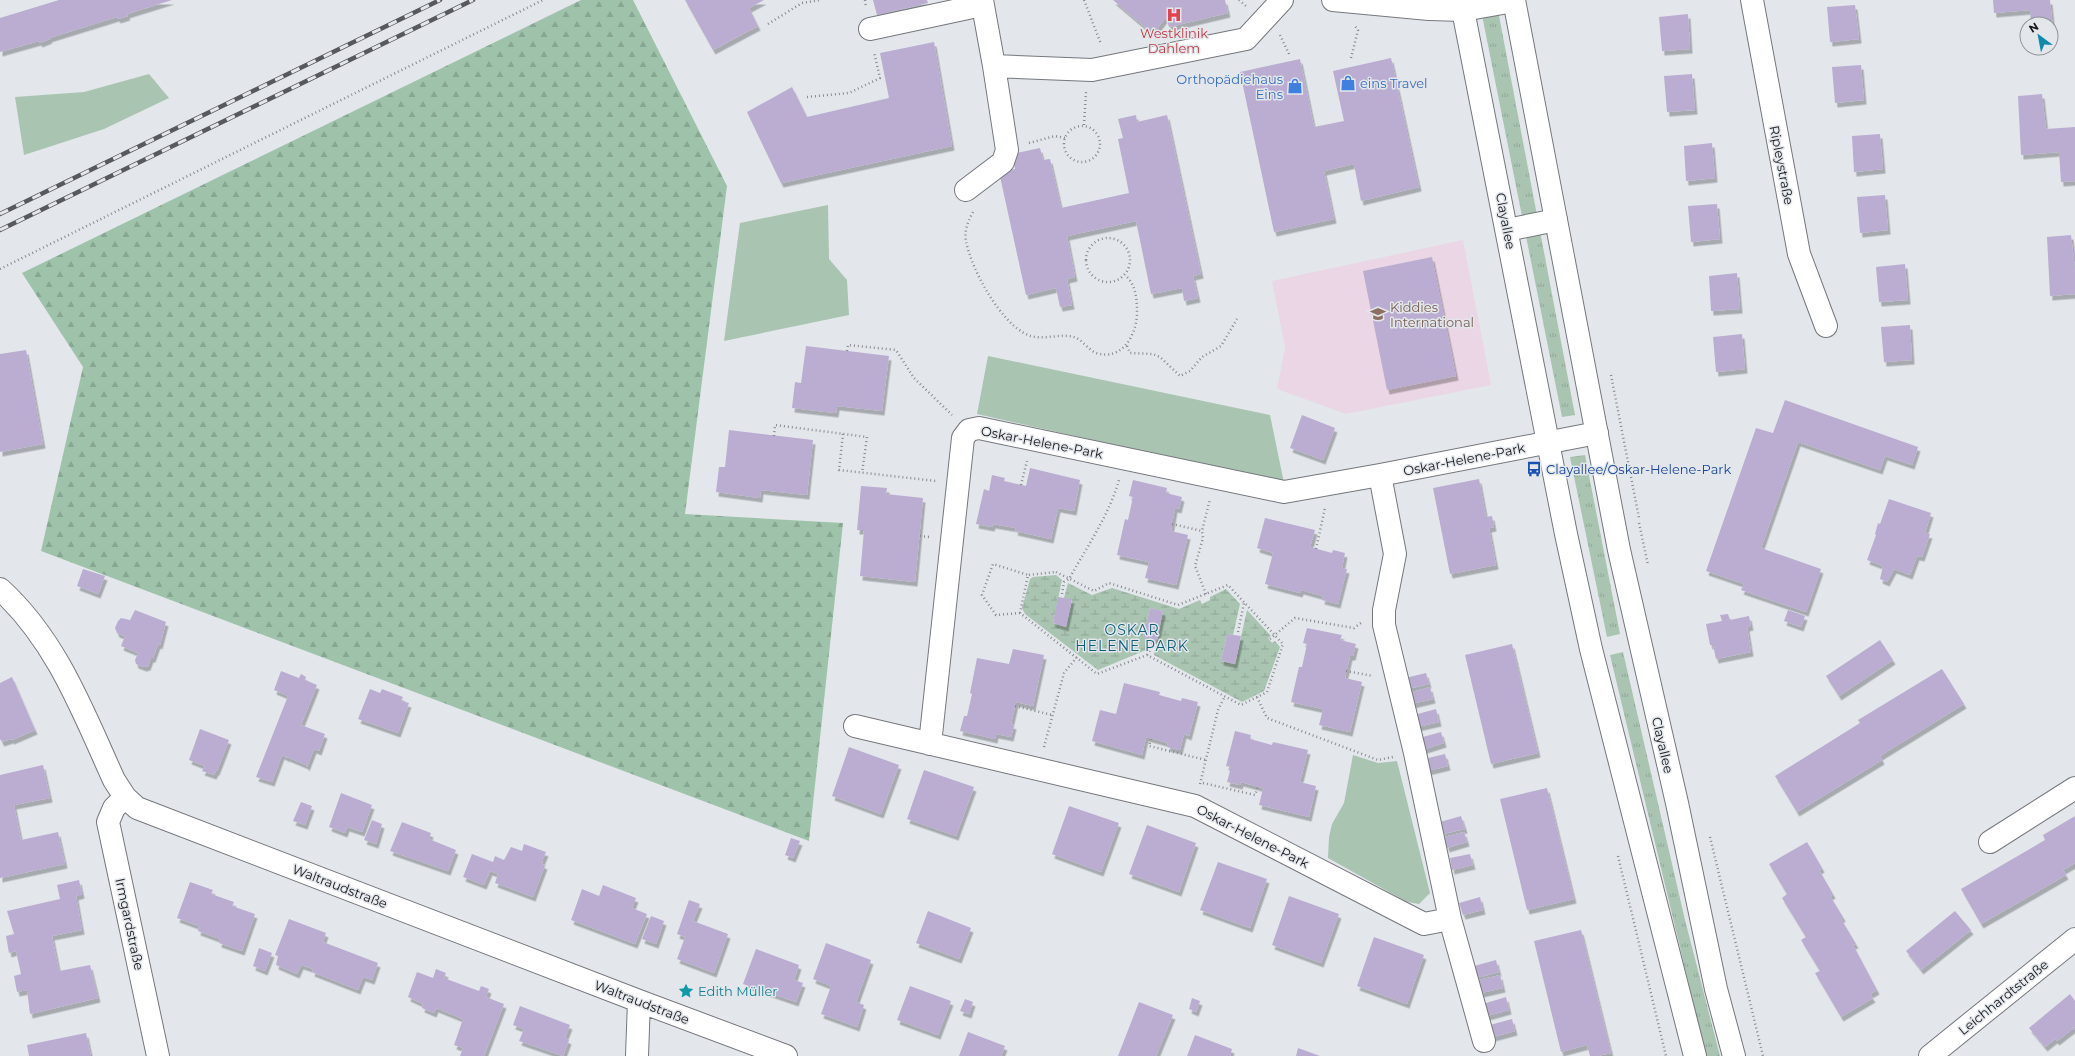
<svg xmlns="http://www.w3.org/2000/svg" width="2075" height="1056" font-family="Montserrat,sans-serif">
  <style>
    .education { fill: #ead6e4 }
    .grass { fill: url(#grass-tufts) }
    .forest { fill: url(#forest-firs) }
    .wetland { fill: url(#wetland-marsh) }
    .green { fill: #a9c4b1 }
    .building { fill: #baadd1; filter: url(#shadow) }
    .lines { fill: none; stroke-linecap: round; stroke-linejoin: round }
    .minor-casing { stroke: #74777c; stroke-width: 24 }
    .major-casing { stroke: #74777c; stroke-width: 24 }
    .path { stroke: #888a8e; stroke-width: 2.5; stroke-dasharray: 1 3; stroke-linecap: butt }
    .minor { stroke: #fff; stroke-width: 22 }
    .major { stroke: #fff; stroke-width: 22 }
    .rail-casing { stroke: #57595c; stroke-width: 4.5 }
    .rail { stroke: #e3e7ec; stroke-width: 3; stroke-dasharray: 9; stroke-linecap: butt }
    .labels { text-anchor: middle; stroke-width: 3; stroke-linejoin: round; paint-order: stroke }
    .health-label { font-size: 13px; fill: #be3a42; stroke: #e3e7ec }
    .shop-label { font-size: 13px; fill: #366cbe; stroke: #e3e7ec; text-anchor: end }
    .street-label { font-size: 13px; fill: #17181a; stroke: #e3e7ec }
    .education-label { font-size: 13px; fill: #785e54; stroke: #e3e7ec; text-anchor: start }
    .transit-label { font-size: 13px; fill: #164399; stroke: #e3e7ec; text-anchor: start }
    .culture-label { font-size: 13px; fill: #0d838f; stroke: #e3e7ec; text-anchor: start }
    .neighbourhood-label { font-size: 14px; letter-spacing: 1px; fill: #0d5d75; stroke: #e3e7ec }
  </style>
  <defs>
    <pattern id="grass-tufts" width="24" height="20" patternUnits="userSpaceOnUse"><rect width="24" height="20" fill="#a9c4b1"/><path d="M3 7l-1-3M5 7V3M7 7l1-3M15 17l-1-3M17 17v-4M19 17l1-3" fill="none" stroke="#91a898"/></pattern>
    <pattern id="forest-firs" width="22" height="20" patternUnits="userSpaceOnUse"><rect width="22" height="20" fill="#9fc3aa"/><path d="M5 1l3.5 6h-7zM16 11l3.5 6h-7z" fill="#88a792"/></pattern>
    <pattern id="wetland-marsh" width="20" height="14" patternUnits="userSpaceOnUse"><rect width="20" height="14" fill="#a9c4b1"/><path d="M1 5h8M5 5V1M11 12h8M15 12V8" fill="none" stroke="#91a898"/></pattern>
    <filter id="shadow"><feDropShadow dx="2.5" dy="4.5" stdDeviation="0" flood-color="#0004"/></filter>
  </defs>
  <rect width="100%" height="100%" fill="#e3e7ec"/>
  <path class="education" d="M1463,240l28,145 -145,29 -69,-25 8,-42 -13,-66z"/>
  <path class="grass" d="M1479,0h17l79,415 -13,2z
    M1585,455l35,179 -13,3 -37,-180z
    M1623,652l62,268 35,136h-14l-96,-401z"/>
  <path class="forest" d="M581,0h52l94,186 -42,328 158,9 -34,318 -768,-290 42,-184 -61,-94z"/>
  <path class="wetland" d="M1056,575l6,5 -9,43 13,4 6,-27 -8,-2 4,-15 24,12 20,-7 67,21 21,-9 2,4 8,-4v-3l16,-8 14,15 -7,31 -6,-1 -6,27 14,3 12,-54 24,26 -3,2 4,5 3,-2 5,6 -16,44 -22,11 -88,-47 9,-44 -13,-3 -7,29 7,1 -4,12 -48,20 -73,-56 -3,-6 8,-29 3,-2z"/>
  <path class="green" d="M149,74l20,24 -65,31 -80,26 -9,-58 69,-5z
    M828,205l1,54 18,21 2,35 -125,26 16,-118z
    M988,356l282,59 14,68 -307,-69z
    M1353,755l25,8 19,-2 33,132 -11,11 -12,-2 -79,-44 1,-21 3,-13 12,-21z"/>
  <path class="building" d="M59,0h113l-45,14 1,2 -10,3 -1,-2 -68,21 1,1 -10,4 -1,-2 -39,11v-34z
    M685,0h79l-15,8 9,18 -45,24z
    M873,0h54l1,3 -51,12z
    M1113,0h112l3,13 -59,14 -3,-10 -13,17z
    M1993,0h57l4,39h-3v-15h-20l-1,-14 -36,3z
    M1855,5l4,34 -29,3 -3,-35z
    M1688,14l2,35 -28,2 -3,-34z
    M934,42l18,104 -171,37 -34,-71 45,-25 15,30 82,-19 -9,-45z
    M1391,58l28,129 -58,14 -7,-37 -30,7 10,48 -60,13 -34,-160 60,-13 14,68 30,-6 -11,-50z
    M1861,65l3,35 -29,3 -3,-36z
    M1692,74l3,36 -28,2 -3,-36z
    M2042,94l4,35 29,-2v54l-14,1 -2,-30 -38,3 -3,-59z
    M1136,115l1,7 30,-7 34,159 -8,2 5,22 -14,3 -2,-13 -31,6 -15,-73 -69,15 8,41 -8,2 5,26 -12,2 -4,-19 -30,7 -27,-123 16,-3 -3,-15 28,-6 3,12 7,-1 11,49 68,-15 -11,-54 5,-1 -5,-19z
    M1880,134l3,35 -29,3 -2,-36z
    M1712,143l3,35 -29,3 -2,-35z
    M1885,195l3,35 -28,3 -3,-36z
    M1717,204l3,35 -29,3 -3,-36z
    M2071,235l4,35v24l-25,2 -3,-59z
    M1432,257l24,119 -69,14 -24,-119z
    M1905,264l3,36 -29,2 -3,-35z
    M1737,273l3,36 -29,2 -2,-35z
    M1910,325l2,35 -28,2 -3,-35z
    M1742,334l3,35 -29,3 -3,-35z
    M806,346l83,10 -7,55 -45,-5 -1,7 -44,-5 3,-26 6,1z
    M26,350l17,94 -43,8v-98z
    M1785,400l133,47 -6,18 -27,-9 -5,14 -82,-28 -37,106 60,21 -15,43 -65,-22 3,-6 -38,-13 50,-143 17,5z
    M1302,415l33,13 -12,32 -33,-12z
    M729,430l84,10 -6,55 -46,-5 -1,8 -44,-6 3,-25h6z
    M1030,468l50,12 -6,31 -16,-3 -7,31 -36,-8 1,-3 -23,-4 -1,3 -16,-3 8,-35 5,2 3,-16 13,3 -1,3 22,5z
    M1479,479l7,38 6,-1 2,11 -5,1 7,37 -46,9 -17,-86z
    M1133,480l34,8 -1,5 16,4 -3,12 -4,-1 -4,23 17,4 -12,50 -31,-7 4,-16 -32,-7 8,-36 3,1 5,-23 -4,-1z
    M861,486l26,2 -1,6 37,4 -8,84 -55,-6 4,-46h-7z
    M1889,499l42,14 -6,20 5,1 -8,23 -5,-1 -7,19 -16,-6 -7,13 -7,-3 3,-13 -16,-6 9,-25 -1,-1 3,-11 2,1z
    M1265,518l50,12 -5,17 22,6 1,-3 12,3 -3,15 5,1 -9,35 -16,-4 1,-4 -22,-6 -1,3 -35,-9 8,-31 -16,-5z
    M83,569l22,7 -7,18 -21,-8z
    M1058,597l14,2 -6,28 -13,-4z
    M1150,608l13,3 -6,29 -14,-3z
    M135,610l31,12 -6,23 -2,-1 -5,14h-2l-3,8 -4,1 -8,-3 -1,-4 3,-7 -17,-7 4,-10 -8,-3 -2,-5 3,-7 3,-3 9,2z
    M1788,610l17,6 -4,11 -17,-6z
    M1728,614l2,6 19,-4 2,10 -4,1 4,25 -35,7 -3,-14h-3l-4,-21 16,-3 -2,-6z
    M1307,628l35,7 -2,5 16,4 -3,12h-3l-5,22 17,4 -12,50 -31,-7 4,-16 -32,-7 8,-35h3l5,-23 -4,-1z
    M1227,634l14,2 -6,28 -14,-3z
    M1880,640l13,20 -54,36 -13,-20z
    M1512,644l26,109 -47,11 -26,-109z
    M1013,649l31,6 -11,51 -17,-4 -5,22 3,1 -3,12 -15,-3 -1,5 -35,-8 4,-15h3l5,-22 -2,-1 7,-35 32,6z
    M1942,669l22,35 -84,52 2,4 -85,52 -22,-36 85,-53 -2,-3z
    M281,671l18,7 2,-4 5,3 -1,3 12,5 -16,40 24,9 -6,17 -5,-2 -7,18 -1,-2 -19,-8 -2,1 1,-1 -4,-2 -10,27 -16,-5 32,-81 -14,-6z
    M1426,673l3,11 -21,5 -3,-11z
    M12,677l23,53 -23,10 -1,-1 -9,3 -2,-3v-56z
    M1124,683l36,9 -1,3 22,6 1,-3 16,4 -9,34 -5,-2 -4,16 -13,-3 1,-4 -22,-6 -4,18 -50,-14 8,-31 16,4z
    M1430,687l3,12 -21,5 -3,-11z
    M370,689l10,4 2,-4 21,8 -2,4 8,2 -11,30 -40,-14z
    M1436,709l3,13 -22,5 -3,-12z
    M200,729l29,11 -12,31h-1l-2,4 -12,-4 3,-5 -16,-6z
    M1235,731l16,4 -1,4 22,6 1,-3 35,8 -8,32 16,4 -7,31 -50,-12 4,-17 -22,-6 -1,3 -13,-3 4,-15 -5,-1z
    M1441,732l3,11 -22,7 -3,-12z
    M849,747l50,18 -18,49 -49,-18z
    M1445,754l3,12 -21,5 -3,-12z
    M43,765l7,33 -36,7 7,35 37,-8 7,32 -65,14v-103z
    M924,770l50,17 -18,49 -49,-17z
    M1547,788l27,111 -47,11 -27,-111z
    M341,793l31,12 -10,27 -15,-5 -2,6 -16,-6z
    M301,802l11,4 -7,19 -12,-4z
    M1069,806l50,17 -18,49 -49,-18z
    M1461,816l4,13 -22,5 -3,-12z
    M2075,816v47l-12,7 3,5 -85,49 -20,-35 84,-49 -2,-5z
    M372,820l10,4 -6,20 -12,-4z
    M402,822l29,11 -2,6 27,11 -8,21 -58,-20z
    M1147,825l49,18 -17,49 -50,-18z
    M1464,832l3,10 -20,6 -3,-11z
    M791,838l9,3 -7,17 -8,-3z
    M1807,842l15,26 -3,2 14,24 -3,2 13,21 -2,2 15,25 -3,1 24,45 -7,4 3,4 -32,19 -26,-44 5,-2 -19,-31 5,-3 -24,-39 5,-4 -18,-30z
    M524,844l22,8 -3,7 -1,5 3,1 -12,32 -38,-14 3,-9 -8,-3 -6,14 -21,-8 9,-23 21,8 2,-6 9,4 7,-13 11,4z
    M1470,854l3,11 -21,5 -2,-12z
    M1218,862l49,17 -17,49 -50,-18z
    M79,880l3,14 -6,2 6,34 -30,6 7,35 31,-6 8,33 -68,16 -3,-24 -10,2 -3,-16 7,-2 -5,-23 -7,2 -3,-17 8,-2 -7,-23 53,-12 -3,-14z
    M190,882l23,8 -2,4 23,8 -2,4 23,8 -13,37 -23,-8 1,-4 -22,-8 1,-5 -22,-8z
    M603,885l33,13 -4,10 15,6 -12,30 -64,-24 11,-31 17,7z
    M1289,896l50,18 -18,49 -49,-18z
    M1480,897l3,13 -20,5 -4,-12z
    M689,900l11,4 -7,17 35,13 -14,39 -37,-14 8,-22 -8,-3z
    M928,911l43,17 -12,31 -43,-16z
    M1955,911l16,19 -50,40 -15,-19z
    M651,916l13,5 -8,23 -14,-5z
    M289,919l37,14 -3,9 55,21 -6,17 -9,-3 -5,13 -46,-18 1,-3 -12,-4 -4,9 -21,-9 2,-9 -3,-1z
    M1581,930l30,123 -14,3h-7l-3,-11 -26,7 -27,-111z
    M1374,937l50,18 -17,49 -50,-18z
    M826,943l45,17 -15,42 8,3 -7,22 -36,-13 10,-28 -18,-7z
    M259,948l13,5 -7,18 -12,-5z
    M756,949l43,16 -5,15 9,3 -7,19 -53,-18z
    M1496,960l3,12 -22,6 -3,-12z
    M436,969l10,4 -2,5 16,6 19,7 2,-5 8,3 -3,8 18,7 -20,52h-24l3,-8 -9,-3 9,-26 -27,-11 -2,5 -12,-5 1,-4 -15,-7 9,-25 16,6z
    M1500,975l3,13 -22,5 -2,-13z
    M910,986l41,15 -13,34 -41,-15z
    M2070,994l5,7v26l-18,14 -2,-2 -10,8 -16,-19z
    M1506,997l3,13 -22,6 -4,-12z
    M1192,998l8,3 -4,11 -7,-3z
    M965,999l8,3 -4,12 -9,-3z
    M1139,1002l34,13 -17,41h-38z
    M520,1006l50,19 -5,13 4,2 -6,16 -44,-15 5,-12 -11,-4z
    M1512,1019l3,12 -22,6 -3,-12z
    M968,1032l37,14 -4,10h-42z
    M86,1033l5,23h-62l-2,-11z
    M1195,1035l37,14 -2,7h-43z
    M1298,1048l22,8h-24z"/>
  <g class="lines">
    <g class="minor-casing">
      <path id="minor" d="M1333,0l96,9 34,1 51,-9
        M1752,0l47,254 27,72
        M870,29l112,-24
        M994,66l98,4 154,-31 36,-39
        M966,190l37,-28 4,-12 -13,-84 -12,-66
        M1507,230l49,-10
        M1380,475l15,79 -11,56v15l31,128 35,166 34,122
        M0,589c57,52 83,123 114,191l11,17 12,11 502,193 147,55
        M855,726l340,80 229,118 26,-5
        M930,744l33,-306 6,-8 10,-2 305,64 96,-17 217,-42
        M125,797l-11,11 -6,14 50,234
        M1990,842l85,-54
        M637,1056l2,-55
        M1930,1056l145,-117"/>
    </g>
    <g class="major-casing">
      <path id="major" d="M1461,0l105,534 25,115 104,407
        M1514,0l105,550 58,253 39,186 18,67"/>
    </g>
    <path class="path" d="M865,0l1,7
      M1084,0l17,44
      M1239,0l7,6
      M768,24l34,-21 18,-3
      M1280,35l10,21
      M1351,58l7,-28 -3,-4
      M807,97l42,-4 31,-15 -6,-26
      M1084,125l2,-33
      M1064 144a18 18 0 1 1 36 0a18 18 0 1 1-36 0Z
      M1029,143l26,-7 10,2
      M973,212c-5,9 -9,19 -7,29 5,28 35,83 62,94 14,6 32,-2 46,2 8,2 14,13 22,16 26,8 40,-17 41,-39 0,-16 -1,-29 -12,-39
      M1086 260a22 22 0 1 1 44 0a22 22 0 1 1-44 0Z
      M0,269l543,-269
      M1127,346l3,7 23,1 7,3 20,19 10,-5 12,-14 19,-11 16,-27
      M847,351l1,-6 48,5 18,28 38,37
      M1611,375l28,143
      M843,434l-4,36 97,11
      M774,436l1,-11 92,12 -5,36
      M1021,485l6,-24
      M1639,523l9,42
      M1172,524l30,7
      M920,536l10,1
      M1316,549l9,-41
      M1056,572l38,19 15,-8 69,22 50,-20 55,59 -16,48 -26,13 -94,-50 -50,19 -77,-61 8,-38z
      M1062,594l2,-12 5,-3c18,-32 40,-64 50,-99
      M1206,594l-11,-28 8,-28 -1,-7 8,-32
      M1020,613l-24,2 -14,-20 11,-31 35,11
      M1238,632l6,-29
      M1270,639l25,-21 59,10 7,-5
      M1147,655l4,-6 2,-9
      M1346,671l27,5
      M1257,697l10,21 111,42 15,-3
      M1015,706l37,9
      M1151,739l-2,7 57,14
      M1044,747l20,-74 13,-16
      M1203,783l52,12 3,-9
      M1200,784l18,-74 7,-14
      M1710,837l53,219
      M1618,856l48,200"/>
    <use href="#minor" class="minor"/>
    <use href="#major" class="major"/>
    <g class="rail-casing">
      <path id="rail" d="M0,214l440,-214
        M0,230l473,-230"/>
    </g>
    <use href="#rail" class="rail"/>
  </g>
  <defs>
    <g id="hospital-bare" transform="scale(1.2)"><path d="M-5-5h3v3.5h4V-5h3V5h-3V1.5h-4V5h-3Z" fill="#e0444e" stroke="#e3e7ec" stroke-width="2.5" paint-order="stroke"/></g>
    <g id="shop-bare" transform="scale(1.2)"><path d="M-5-2.5h2.3a2.7 3.5 0 0 1 5.4 0H5L5.5 6h-11ZM-1.5-2.5h3a1.5 2.3 0 0 0-3 0Z" fill="#3f7fe0" stroke="#e3e7ec" stroke-width="2.5" paint-order="stroke"/></g>
    <g id="school-bare" transform="scale(1.2)"><path d="M0-5L7-2L0 1L-7-2ZM-4 1L0 2.5L4 1V4Q0 6-4 4Z" fill="#8d6e63" stroke="#e3e7ec" stroke-width="2.5" paint-order="stroke"/></g>
    <g id="bus-bare" transform="scale(1.2)"><path d="M-5-6H5V4H4V6H2V4H-2V6H-4V4H-5ZM-3.5-4V0h7V-4ZM-3.5 1.2v1.5H-2V1.2ZM2 1.2v1.5H3.5V1.2Z" fill="#1a4fb4" stroke="#e3e7ec" stroke-width="2.5" paint-order="stroke"/></g>
    <g id="sight-bare" transform="scale(1.2)"><path d="M0-6L1.8-2.2L6-1.7L2.9 1.2L3.7 5.4L0 3.3L-3.7 5.4L-2.9 1.2L-6-1.7L-1.8-2.2Z" fill="#0f9aa8" stroke="#e3e7ec" stroke-width="2.5" paint-order="stroke"/></g>
  </defs>
  <g fill-rule="evenodd">
    <use href="#hospital-bare" x="1174" y="15"/>
    <use href="#shop-bare" x="1348" y="83"/>
    <use href="#shop-bare" x="1295" y="86"/>
    <use href="#school-bare" x="1378" y="314"/>
    <use href="#bus-bare" x="1534" y="469"/>
    <use href="#sight-bare" x="686" y="991"/>
  </g>
  <g class="labels">
    <g class="health-label">
      <text x="1174" y="38">Westklinik<tspan x="1174" dy="15">Dahlem</tspan></text>
    </g>
    <g class="shop-label">
      <text x="1283" y="84">Orthopädiehaus<tspan x="1283" dy="15">Eins</tspan></text>
      <text x="1360" y="88" text-anchor="start">eins Travel</text>
    </g>
    <g class="street-label">
      <text transform="translate(1782 165) rotate(79)" y="5">Ripleystraße</text>
      <text transform="translate(1506 221) rotate(79)" y="5">Clayallee</text>
      <text transform="translate(1042 442) rotate(11)" y="5">Oskar-Helene-Park</text>
      <text transform="translate(1464 459) rotate(-11)" y="5">Oskar-Helene-Park</text>
      <text transform="translate(1663 745) rotate(77)" y="5">Clayallee</text>
      <text transform="translate(1253 836) rotate(27)" y="5">Oskar-Helene-Park</text>
      <text transform="translate(340 886) rotate(21)" y="5">Waltraudstraße</text>
      <text transform="translate(130 924) rotate(78)" y="5">Irmgardstraße</text>
      <text transform="translate(2003 997) rotate(-39)" y="5">Leichhardtstraße</text>
      <text transform="translate(642 1002) rotate(21)" y="5">Waltraudstraße</text>
    </g>
    <g class="education-label">
      <text x="1390" y="312">Kiddies<tspan x="1390" dy="15">International</tspan></text>
    </g>
    <g class="transit-label">
      <text x="1546" y="474">Clayallee/Oskar-Helene-Park</text>
    </g>
    <g class="culture-label">
      <text x="698" y="996">Edith Müller</text>
    </g>
    <g class="neighbourhood-label">
      <text x="1132" y="635">OSKAR<tspan x="1132" dy="16">HELENE PARK</tspan></text>
    </g>
  </g>
  <g transform="translate(2039 36) rotate(328)"><circle r="19" fill="#e3e7ec" stroke="#919498"/>
  <path d="M0-3L7 15L0 10L-7 15Z" fill="#0f89ac"/>
  <text y="-6" font-size="11" font-weight="bold" text-anchor="middle" fill="#17181a">N</text>
  </g>
</svg>
